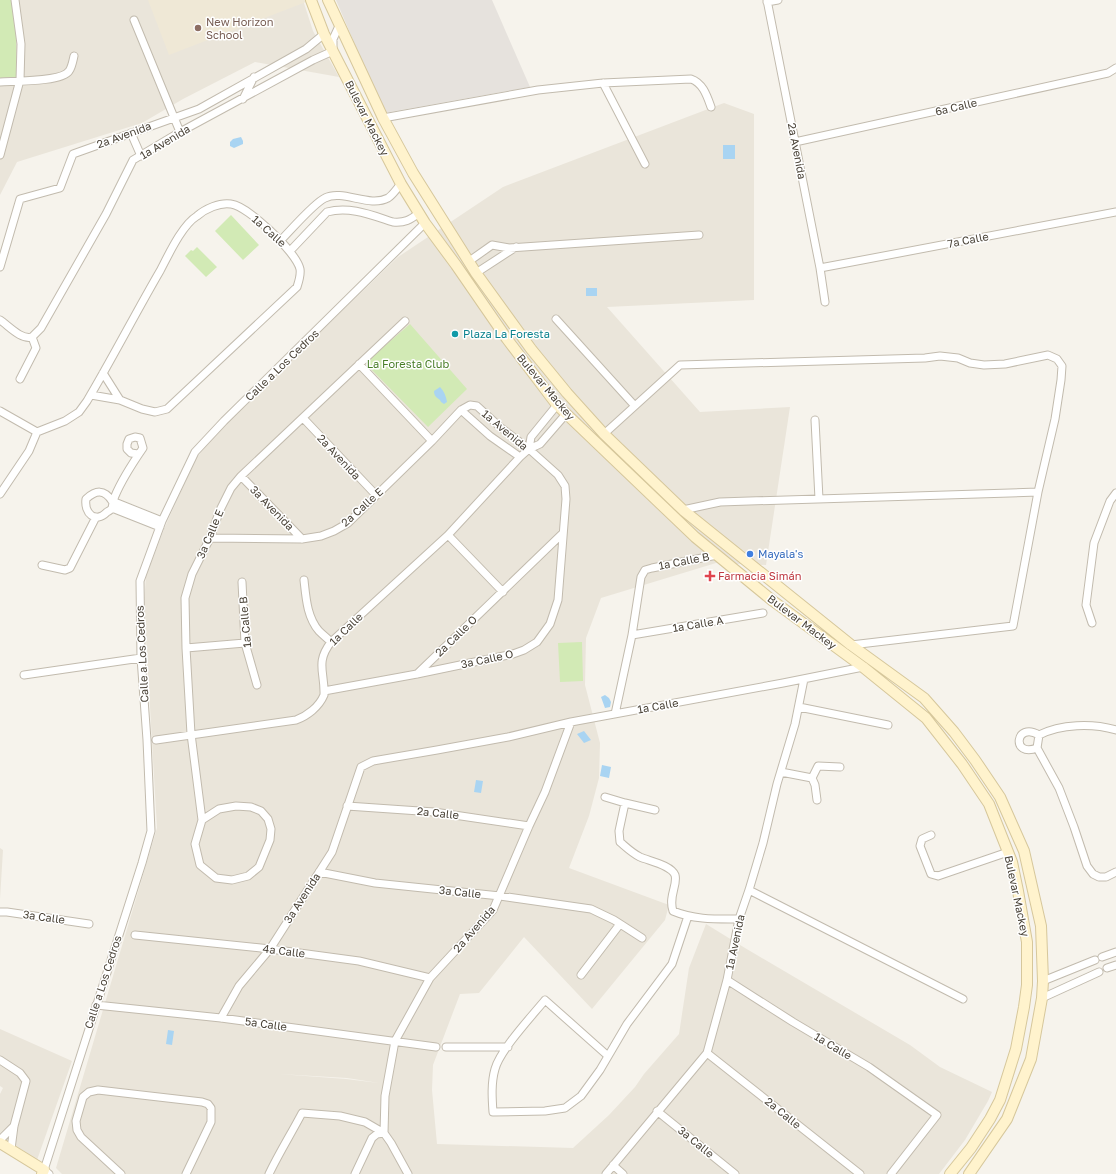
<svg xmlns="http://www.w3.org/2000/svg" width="1116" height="1174" font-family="'Golos Text',sans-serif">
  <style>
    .residential { fill: #eae5da; fill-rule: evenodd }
    .industrial { fill: #e6e2dd }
    .education { fill: #efe8d6 }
    .green { fill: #d2eab5 }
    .water { fill: #a9d4f2 }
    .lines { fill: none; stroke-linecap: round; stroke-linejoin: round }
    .street-casing { stroke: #c2bbae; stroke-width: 9 }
    .secondary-casing { stroke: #d6c79b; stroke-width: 12 }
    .street { stroke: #fff; stroke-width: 7 }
    .secondary { stroke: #fff3cd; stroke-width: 10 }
    .education-dot { fill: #8d6e63; stroke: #fff; stroke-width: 1.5 }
    .culture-dot { fill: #0f9aa8; stroke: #fff; stroke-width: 1.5 }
    .shop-dot { fill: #3f7fe0; stroke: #fff; stroke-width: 1.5 }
    .health-dot { fill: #e0444e; stroke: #fff; stroke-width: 1.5 }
    .labels { text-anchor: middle; stroke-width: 3; stroke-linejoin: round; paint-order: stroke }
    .education-label { font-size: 11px; fill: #785e54; stroke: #fff; text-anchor: start }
    .street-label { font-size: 11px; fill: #4b4439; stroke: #fff }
    .culture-label { font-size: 11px; fill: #0d838f; stroke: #fff; text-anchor: start }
    .park-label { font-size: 11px; fill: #4a7f2a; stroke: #fff }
    .shop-label { font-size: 11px; fill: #366cbe; stroke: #fff; text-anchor: start }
    .health-label { font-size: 11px; fill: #be3a42; stroke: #fff; text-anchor: start }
  </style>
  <rect width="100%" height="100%" fill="#f6f3ec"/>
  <path class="residential" d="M0,0h303l10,31 26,46 -84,-15 -72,37 -41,24 -125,39 -17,33z
    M724,103l30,11v186l-147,7 93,105 90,-5 -24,158 -50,-2 -115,35 -15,40 -1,47 15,58 -1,35 -10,38 -20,52 100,37 -4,15 -73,89 -68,-72 -45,56 -19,1 -27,71 -1,25 5,54 136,4 36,-33 26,-28 9,-13 35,-40 10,-66 17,-44 39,24 165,97 30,22 52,25 -4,9 -23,39 -26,34h-877l-6,-6 101,-340 -13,-225 2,-27 18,-47 31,-69 20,-26 183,-177 105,-70zM279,1074l68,4 32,5 -33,-4z
    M0,848l3,2 -3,49z
    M0,1029l72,32 -35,99 -16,-11 -8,2 -13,-13v-44l3,-6 -3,-2z"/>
  <path class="industrial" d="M336,0h156l38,87 -146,26z"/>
  <path class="education" d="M148,0h157l1,2 -137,53z"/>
  <path class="green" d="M0,0h15l2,77 -17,1z
    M231,215l28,30 -16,15 -28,-29z
    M197,247l20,20 -11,10 -21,-21 6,-6 2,1z
    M410,324l57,65 -39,38 -63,-64z
    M582,642l1,39 -23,1 -2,-39z"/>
  <path class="water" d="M241,137l2,4v3l-9,4 -4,-2v-4l3,-3z
    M723,145h12v14h-12z
    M586,288h11v8h-11z
    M440,387c4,4 6,9 7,15l-3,2 -3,-2 -1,-2c-4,-3 -6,-4 -6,-9z
    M605,695l4,3 2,4 -1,5 -5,1 -4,-11z
    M584,731l7,9 -7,3 -7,-9z
    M602,765l9,2 -2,11 -9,-2z
    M476,780l7,1 -2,12 -7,-1z
    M168,1030l6,1 -2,14 -6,-1z"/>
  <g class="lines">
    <g class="street-casing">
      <path id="street" d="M767,0l53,268 5,34
        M767,2l11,-2
        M134,20l46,112
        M0,82c14,-1 62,0 69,-11 3,-4 4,-11 5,-15
        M603,83l42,81
        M243,99l11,-22
        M383,118l155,-28 65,-7 88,-4c12,4 16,17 20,28
        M131,133l10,23
        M795,142l313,-69 8,-5
        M0,155l20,-75 1,-36 -6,-44
        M281,240c10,-10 33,-37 44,-42 18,-9 44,10 63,0 5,-3 9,-10 13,-14
        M290,251l37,-39c23,-6 44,3 66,10 12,1 17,-2 26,-9
        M468,262l24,-17 17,3 190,-13
        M0,267l20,-68 40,-11 13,-34 126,-45 107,-60 18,-15
        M820,268l296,-56
        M476,273l40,-26
        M556,319l78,86
        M0,320c9,6 21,20 32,17
        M32,337l9,-9 65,-114 27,-54 47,-28 133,-72 20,-9v-12l7,-15
        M359,364l73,77
        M103,373l17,27
        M20,379l16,-31 -4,-11
        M461,410l29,26 30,21
        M0,411l37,21
        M303,418l73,77
        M815,420l4,79
        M604,434l76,-69 245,-7 15,-2 18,2 12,5 14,2 21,-1 43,-9 9,4 5,7 -1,14 -6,39 -17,73 -25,134 -162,19
        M529,449l2,-12 26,-32
        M138,454l-7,-1 -4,-4v-5l2,-5 6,-2 5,1 3,10c-11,16 -21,31 -28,48 -2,4 -2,8 -3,12 -1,2 -3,3 -5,4 -12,12 -23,1 -21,-13 10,-9 18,-10 26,2l50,20
        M241,476l61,63
        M0,494l29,-43 8,-19 28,-11 14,-9 8,-11c25,-42 48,-87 73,-130 8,-15 22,-46 37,-55 8,-7 23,-14 34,-12 17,2 65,48 69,65 1,6 -1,12 -3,18l-130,122 -12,3 -13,-3 -22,-9 -29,-5
        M112,508l48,19
        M683,510l37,-8 318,-10
        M448,535l55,57
        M210,538l92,1 19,-3 13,-5 14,-8 84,-82 29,-31 9,-5 7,1 23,21 29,22 29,26 7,11 1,13 -8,101 -8,24 -13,18 -13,8 -11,4 -96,20 -93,17
        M42,565l23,5 5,-2 26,-51
        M304,580c2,18 3,37 15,51 4,4 8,7 12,11
        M242,582l3,61 12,42
        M1092,623l-6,-18 8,-62 16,-42 6,-8
        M632,635l131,-22
        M186,648l59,-5
        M417,674l146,-141
        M24,675l117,-17
        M799,707l89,18
        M615,714l17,-79 9,-58 4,-7 7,-2 65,-13
        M1116,730c-24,-7 -55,-6 -77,5l-2,13 22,40 15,39 13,39 6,8 6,3h7l10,-5
        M156,740l140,-20c11,-4 23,-13 28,-25 1,-23 -9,-32 7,-53l117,-107 72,-78 9,-8 11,-5 26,-30
        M1037,748c-26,10 -22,-27 2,-13
        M781,772l31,6 3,7 2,15
        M812,778l6,-12 22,1
        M605,797l20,6
        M236,806l15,1 10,4 7,8 3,10 -1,11 -11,27 -11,9 -16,4 -16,-2 -16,-13 -5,-21 7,-24 17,-11z
        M347,806l87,6 95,14
        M655,810l-30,-7 -6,28 1,11c6,5 12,11 20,15 9,4 31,8 35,18 3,10 -7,21 -2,36 21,9 44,8 66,8
        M202,820l-11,-86 -5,-86 -1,-50 7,-24 18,-36 10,-28 11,-22 10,-12 164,-155
        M931,835l-9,4 -2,7 11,28 7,2 70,-24
        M319,872l56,11 125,13 91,13 23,11 28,18
        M749,890l214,109
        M0,912h7l82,12
        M135,935l135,14 89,12 71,17
        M1102,957l14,-5
        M1107,968l9,-3
        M581,975l39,-51
        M727,980l66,42 76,45 68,48 -46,59
        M1043,981l52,-21
        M1042,998l57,-26
        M96,1005l125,13 215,29
        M221,1018l18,-32 31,-37 62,-97 29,-85 12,-6 64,-11 71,-13 63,-15 212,-39 80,-16
        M446,1047h62
        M707,1053l153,121
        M608,1056l-63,-56c-13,16 -45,50 -50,69 -4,14 -3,29 -2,43l52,-1 20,-3 16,-12 19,-26 27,-46 45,-60 16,-48
        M0,1060l20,13 6,8 -12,45 -3,23
        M657,1111l78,63
        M0,1140l14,-14
        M613,1165l10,9
        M49,1174l-5,-4 98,-307 9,-32 -4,-91 -6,-82 -1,-77 22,-60 33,-69 29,-31 201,-198
        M121,1174l-40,-37 -4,-7 -1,-9 7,-24 6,-5 9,-2 104,12 6,2 3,4v14l-25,52
        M269,1174c10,-21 22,-40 33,-61l38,3 25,6 19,11 1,-37 10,-55 35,-63 63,-68 36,-84 16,-34 26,-70
        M355,1174l17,-36 5,-4 7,-1 7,10 17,31
        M606,1174l101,-121 20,-73 12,-61 10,-29 14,-47 14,-59 18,-60 9,-45"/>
    </g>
    <g class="secondary-casing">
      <path id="secondary" d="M311,0l13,34 77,150 24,39 31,42 51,74 50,66 138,132 78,64 90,66 63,51 36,46 27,40 23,58 6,29 9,51v43l-3,22 -8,42 -16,51 -10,19 -19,29 -21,26
        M328,0l55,118 30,55 63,100 55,76 36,44 37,41 79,76 168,135 73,53 30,34 21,28 25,37 24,54 17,75 2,55 -1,17 -11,61 -24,60 -38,55
        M0,1143l44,27 -2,4"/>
    </g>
    <use href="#street" class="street"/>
    <use href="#secondary" class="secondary"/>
  </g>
  <circle class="education-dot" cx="198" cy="28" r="4"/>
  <circle class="culture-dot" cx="455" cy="334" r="4"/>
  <circle class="shop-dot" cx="750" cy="554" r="4"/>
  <path class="health-dot" d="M708 570h4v4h4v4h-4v4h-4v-4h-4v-4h4z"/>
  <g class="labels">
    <g class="education-label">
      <text x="206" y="26">New Horizon<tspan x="206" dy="13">School</tspan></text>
    </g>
    <g class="street-label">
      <text transform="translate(956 107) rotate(-13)" y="4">6a Calle</text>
      <text transform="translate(367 118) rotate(63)" y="4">Bulevar Mackey</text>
      <text transform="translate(124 135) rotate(-20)" y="4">2a Avenida</text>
      <text transform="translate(165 142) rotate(-31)" y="4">1a Avenida</text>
      <text transform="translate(797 151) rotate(79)" y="4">2a Avenida</text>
      <text transform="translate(269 231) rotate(42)" y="4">1a Calle</text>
      <text transform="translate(968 240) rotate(-11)" y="4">7a Calle</text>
      <text transform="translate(282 365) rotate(-44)" y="4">Calle a Los Cedros</text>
      <text transform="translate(546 387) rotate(50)" y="4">Bulevar Mackey</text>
      <text transform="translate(505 430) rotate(40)" y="4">1a Avenida</text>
      <text transform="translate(339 457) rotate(47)" y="4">2a Avenida</text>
      <text transform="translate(362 507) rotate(-42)" y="4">2a Calle E</text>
      <text transform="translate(272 508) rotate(46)" y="4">3a Avenida</text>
      <text transform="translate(210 534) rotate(-67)" y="4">3a Calle E</text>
      <text transform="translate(684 561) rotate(-11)" y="4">1a Calle B</text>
      <text transform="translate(245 622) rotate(-95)" y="4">1a Calle B</text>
      <text transform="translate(802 622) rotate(37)" y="4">Bulevar Mackey</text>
      <text transform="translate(698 624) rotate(-9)" y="4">1a Calle A</text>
      <text transform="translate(346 629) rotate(-44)" y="4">1a Calle</text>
      <text transform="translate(456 636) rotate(-44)" y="4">2a Calle O</text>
      <text transform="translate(142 654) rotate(-93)" y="4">Calle a Los Cedros</text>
      <text transform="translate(487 659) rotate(-12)" y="4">3a Calle O</text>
      <text transform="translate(658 706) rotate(-10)" y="4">1a Calle</text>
      <text transform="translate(438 813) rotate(6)" y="4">2a Calle</text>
      <text transform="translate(460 892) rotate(6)" y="4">3a Calle</text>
      <text transform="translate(1017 896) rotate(78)" y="4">Bulevar Mackey</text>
      <text transform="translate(302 898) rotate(-57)" y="4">3a Avenida</text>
      <text transform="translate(44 917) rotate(8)" y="4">3a Calle</text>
      <text transform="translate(474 929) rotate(-49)" y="4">2a Avenida</text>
      <text transform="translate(735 942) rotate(-78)" y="4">1a Avenida</text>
      <text transform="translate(284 951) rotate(7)" y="4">4a Calle</text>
      <text transform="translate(103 982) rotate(-72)" y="4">Calle a Los Cedros</text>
      <text transform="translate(266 1024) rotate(8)" y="4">5a Calle</text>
      <text transform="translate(833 1046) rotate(31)" y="4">1a Calle</text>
      <text transform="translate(783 1113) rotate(39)" y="4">2a Calle</text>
      <text transform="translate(696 1142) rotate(39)" y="4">3a Calle</text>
    </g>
    <g class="culture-label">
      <text x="463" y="338">Plaza La Foresta</text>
    </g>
    <g class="park-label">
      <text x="408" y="368">La Foresta Club</text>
    </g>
    <g class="shop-label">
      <text x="758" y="558">Mayala's</text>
    </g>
    <g class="health-label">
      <text x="718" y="580">Farmacia Simán</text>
    </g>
  </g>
</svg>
